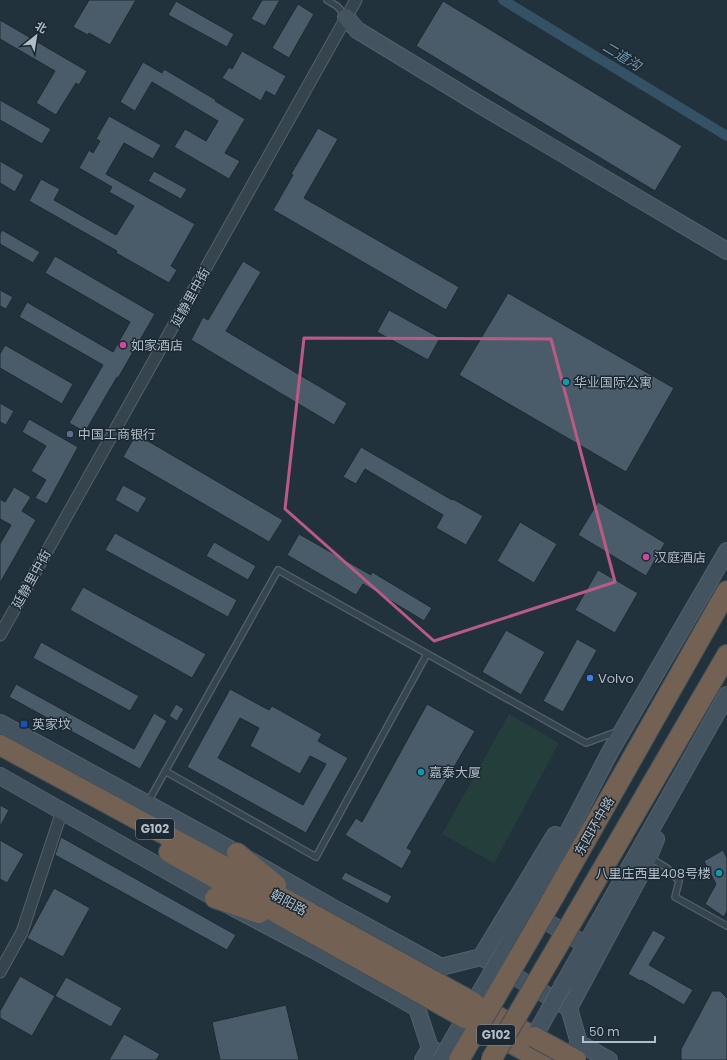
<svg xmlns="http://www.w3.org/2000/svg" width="727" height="1060" font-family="Poppins,'Noto Sans SC',sans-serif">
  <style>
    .green { fill: #243e3c }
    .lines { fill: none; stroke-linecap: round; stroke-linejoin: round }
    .canal { stroke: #355165; stroke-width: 10 }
    .building { fill: #4a5c69; stroke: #1d2a34; fill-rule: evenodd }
    .lane-casing { stroke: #54616b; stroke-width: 8 }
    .street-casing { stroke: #54616b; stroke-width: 13 }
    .secondary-casing { stroke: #54616b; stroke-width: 18 }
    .highway-casing { stroke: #414e58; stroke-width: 22 }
    .lane { stroke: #36444d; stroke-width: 5.5 }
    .street { stroke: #36444d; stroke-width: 11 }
    .secondary { stroke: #445360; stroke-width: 16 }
    .highway { stroke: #736153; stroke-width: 20 }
    .secondary-bridge-casing { stroke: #54616b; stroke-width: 18; stroke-linecap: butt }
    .highway-bridge-casing { stroke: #414e58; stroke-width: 22; stroke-linecap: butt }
    .secondary-bridge { stroke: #445360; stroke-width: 16 }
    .highway-bridge { stroke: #736153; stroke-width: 20 }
    .marked { fill: none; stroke: #bb5a87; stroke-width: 3; stroke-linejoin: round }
    .hotel-dot { fill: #d1479c; stroke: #1b2832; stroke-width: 1.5 }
    .culture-dot { fill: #0f9aa8; stroke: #1b2832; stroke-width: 1.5 }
    .service-dot { fill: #5c6f8a; stroke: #1b2832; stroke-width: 1.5 }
    .shop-dot { fill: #3f7fe0; stroke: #1b2832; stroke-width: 1.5 }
    .transit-dot { fill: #1a4fb4; stroke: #1b2832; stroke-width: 1.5 }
    .labels { text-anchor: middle; stroke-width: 3; stroke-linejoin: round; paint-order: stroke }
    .shield { fill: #1b2832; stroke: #84919c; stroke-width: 1 }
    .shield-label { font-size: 12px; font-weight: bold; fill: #b1bec9 }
    .street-label { font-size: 13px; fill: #b1bec9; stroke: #1b2832 }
    .poi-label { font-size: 13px; fill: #b1bec9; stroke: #1b2832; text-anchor: start }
    .water-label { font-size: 14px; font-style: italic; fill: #7096ad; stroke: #1b2832 }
  </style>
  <rect width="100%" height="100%" fill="#22323d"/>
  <path class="green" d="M509,714l50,29 -65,120 -52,-29z"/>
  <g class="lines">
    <path class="canal" d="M503,0l224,136"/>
  </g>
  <path class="building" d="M89,0h47l-26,45 -21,-12 -1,2 -15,-8z
    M262,0h18l-15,26 -14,-7z
    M176,1l58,33 -7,13 -59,-32z
    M443,1l239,145 -27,45 -239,-145z
    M298,4l16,10 -25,44 -17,-10z
    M0,20l87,51 -8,14 -3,-2 -20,32 -20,-12 19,-32 -55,-32z
    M242,51l44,25 -11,20 -9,-5 -5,10 -39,-23 7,-11 3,2z
    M143,62l19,11 2,-4 52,31 -1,1 30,18 -20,34 15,8 -11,18 -55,-32 11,-18 21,12 12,-20 -66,-39 -17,29 -15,-9z
    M0,100l51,29 -9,15 -42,-24z
    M109,116l52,29 -8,14 -29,-16 -18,31 89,50 -24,42 6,4 -8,13 -53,-30 1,-2 -88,-50 12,-22 19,10 -6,11 62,35 18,-29 -25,-14 3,-5 -33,-19 10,-18 4,3 7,-12 -4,-2z
    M318,128l20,11 -34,59 155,89 -13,23 -173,-100 20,-35 -2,-1z
    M0,161l24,14 -9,17 -15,-9z
    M154,171l33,18 -6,10 -33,-18z
    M2,230l38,22 -7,11 -33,-19v-10z
    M55,256l100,58 -37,64 -1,-1 -32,55 -16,-9 34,-58 -84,-48 8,-15 86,50 17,-30 -85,-49z
    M243,261l18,11 -35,59 121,72 -13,22 -143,-85 12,-23 5,3z
    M0,290l13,7 -7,12 -6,-3z
    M508,293l166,95 -48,84 -167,-97z
    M389,310l51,28 -12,22 -51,-28z
    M5,345l68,39 -11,20 -62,-36v-14z
    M0,403l14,8 -8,14 -6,-3z
    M29,419l49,28 -31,57 -12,-6 11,-18 -15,-9 15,-25 -24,-14z
    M136,434l147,86 -14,22 -146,-85z
    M361,447l91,53 1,-1 30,17 -17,29 -30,-17 7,-13 -78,-46 -9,15 -13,-7z
    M123,485l24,13 -9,15 -23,-13z
    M14,487l17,10 -9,14 14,9 -36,63v-39l11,-19 -11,-6v-20l5,3z
    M598,502l67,41 -19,33 -68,-41z
    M520,522l37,22 -23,39 -37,-22z
    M115,533l122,67 -9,17 -123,-67z
    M299,534l72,41 1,-3 60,36 -8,13 -61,-37 -7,11 -69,-40z
    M214,542l42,24 -8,14 -42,-24z
    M598,570l40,23 -23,40 -40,-23z
    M83,587l123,67 -14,24 -122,-68z
    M506,630l39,22 -24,43 -39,-23z
    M577,639l20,11 -34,62 -20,-11z
    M41,642l98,54 -9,15 -97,-53z
    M16,684l118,65 20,-36 13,8 -27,48 -131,-72z
    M230,689l39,21 3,-4 50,28 -4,7 30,17 -42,75 -119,-66zM240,718l19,10 -9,18 50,28 10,-18 16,8 -23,41 -85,-47z
    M176,704l8,5 -7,12 -8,-5z
    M427,704l48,27 -68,117 5,3 -10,18 -57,-34 11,-17 6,4z
    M0,805l9,5 -9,17z
    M61,837l175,98 -9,15 -172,-95z
    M0,840l24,14 -17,29 -7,-4z
    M723,850l4,8v53l-3,6 -19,-13 11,-20 -12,-23z
    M345,872l47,24 -4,8 -47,-25z
    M54,888l36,20 -27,49 -36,-19z
    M653,930l13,7 -17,28 44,25 -9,15 -43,-25 -1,1 -12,-7z
    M20,976l35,20 -23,40 -32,-18v-7z
    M66,977l56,31 -11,19 -56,-31z
    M712,991h8l7,7v62h-46v-11z
    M286,1005l13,55h-79l-8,-38z
    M124,1034l36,20 -4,6h-47z"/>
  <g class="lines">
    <g class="lane-casing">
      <path id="lane" d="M327,0l10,6 8,9
        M165,771l151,86 111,-203
        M148,802l130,-232 308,173 33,-12
        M650,858l17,10 12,13 -4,16 52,29"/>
    </g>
    <g class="street-casing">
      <path id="street" d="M0,635l356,-635
        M0,972l22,-40 40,-121"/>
    </g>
    <g class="secondary-casing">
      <path id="secondary" d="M346,17l11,13 125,76 245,145
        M0,723l237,130 98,56 106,58
        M0,776l215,122 99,52 103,58
        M532,913l54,32
        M503,953l24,-42 83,-159 117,-201
        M481,957l74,-122
        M436,976l5,-9 40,-10 88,51 10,35 -10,17
        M563,985l164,-290
        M422,1000l-5,8 13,40 22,12
        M569,1008l75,-140 12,-29
        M579,1043l30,17
        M423,1060l7,-12"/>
    </g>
    <g class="highway-casing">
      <path id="highway" d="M0,745l310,168
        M169,852l133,75
        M237,853l39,32
        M215,898l44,15
        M553,898l174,-307
        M577,913l150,-258
        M474,1003l60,34
        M465,1018l77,42"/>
    </g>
    <use href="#lane" class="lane"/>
    <use href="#street" class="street"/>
    <use href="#secondary" class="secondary"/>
    <use href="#highway" class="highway"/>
    <g class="secondary-bridge-casing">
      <path id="secondary-bridge" d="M474,1003l29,-50
        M534,1037l29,-52
        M441,1060l24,-42"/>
    </g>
    <g class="highway-bridge-casing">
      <path id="highway-bridge" d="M310,913l164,90
        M302,927l163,91
        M534,1037l42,23
        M459,1060l94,-162
        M491,1060l86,-147"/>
    </g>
    <use href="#secondary-bridge" class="secondary-bridge"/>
    <use href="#highway-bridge" class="highway-bridge"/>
  </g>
  <path class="marked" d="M304,338l247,1 64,243 -181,59 -149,-132z"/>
  <g class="hotel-dot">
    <circle cx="123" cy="345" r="4"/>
    <circle cx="646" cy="557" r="4"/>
  </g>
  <g class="culture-dot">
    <circle cx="566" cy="382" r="4"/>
    <circle cx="421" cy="772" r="4"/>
    <circle cx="719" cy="873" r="4"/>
  </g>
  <circle class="service-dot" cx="70" cy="434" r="4"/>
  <circle class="shop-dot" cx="590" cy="678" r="4"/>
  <rect class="transit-dot" x="20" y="720" width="8" height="8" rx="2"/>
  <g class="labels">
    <g class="shield">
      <rect x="136" y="819" width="38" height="20" rx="3"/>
      <rect x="477" y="1025" width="38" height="20" rx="3"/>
    </g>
    <g class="shield-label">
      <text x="155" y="833">G102</text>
      <text x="496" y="1039">G102</text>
    </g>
    <g class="street-label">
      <text transform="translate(190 297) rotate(-61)" y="5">延静里中街</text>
      <text transform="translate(31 579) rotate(-61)" y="5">延静里中街</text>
      <text transform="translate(594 826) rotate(-60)" y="5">东四环中路</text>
      <text transform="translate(289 902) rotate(29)" y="5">朝阳路</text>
    </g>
    <g class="poi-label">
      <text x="131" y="350">如家酒店</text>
      <text x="574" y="387">华业国际公寓</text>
      <text x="78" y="439">中国工商银行</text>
      <text x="654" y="562">汉庭酒店</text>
      <text x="598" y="683">Volvo</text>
      <text x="32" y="729">英家坟</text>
      <text x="429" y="777">嘉泰大厦</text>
      <text x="711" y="878" text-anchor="end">八里庄西里408号楼</text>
    </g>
    <g class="water-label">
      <text transform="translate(622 56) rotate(31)" y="5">二道沟</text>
    </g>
  </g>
  <g transform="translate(36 36) rotate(30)" stroke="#1b2832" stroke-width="3" paint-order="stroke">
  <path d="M0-3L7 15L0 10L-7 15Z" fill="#b1bec9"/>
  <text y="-6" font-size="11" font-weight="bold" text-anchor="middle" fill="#b1bec9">北</text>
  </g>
  <path d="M583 1036v6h72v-6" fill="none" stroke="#b1bec9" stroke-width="2"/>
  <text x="589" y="1036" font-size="12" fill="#b1bec9" stroke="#1b2832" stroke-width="3" paint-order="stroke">50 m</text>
</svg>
